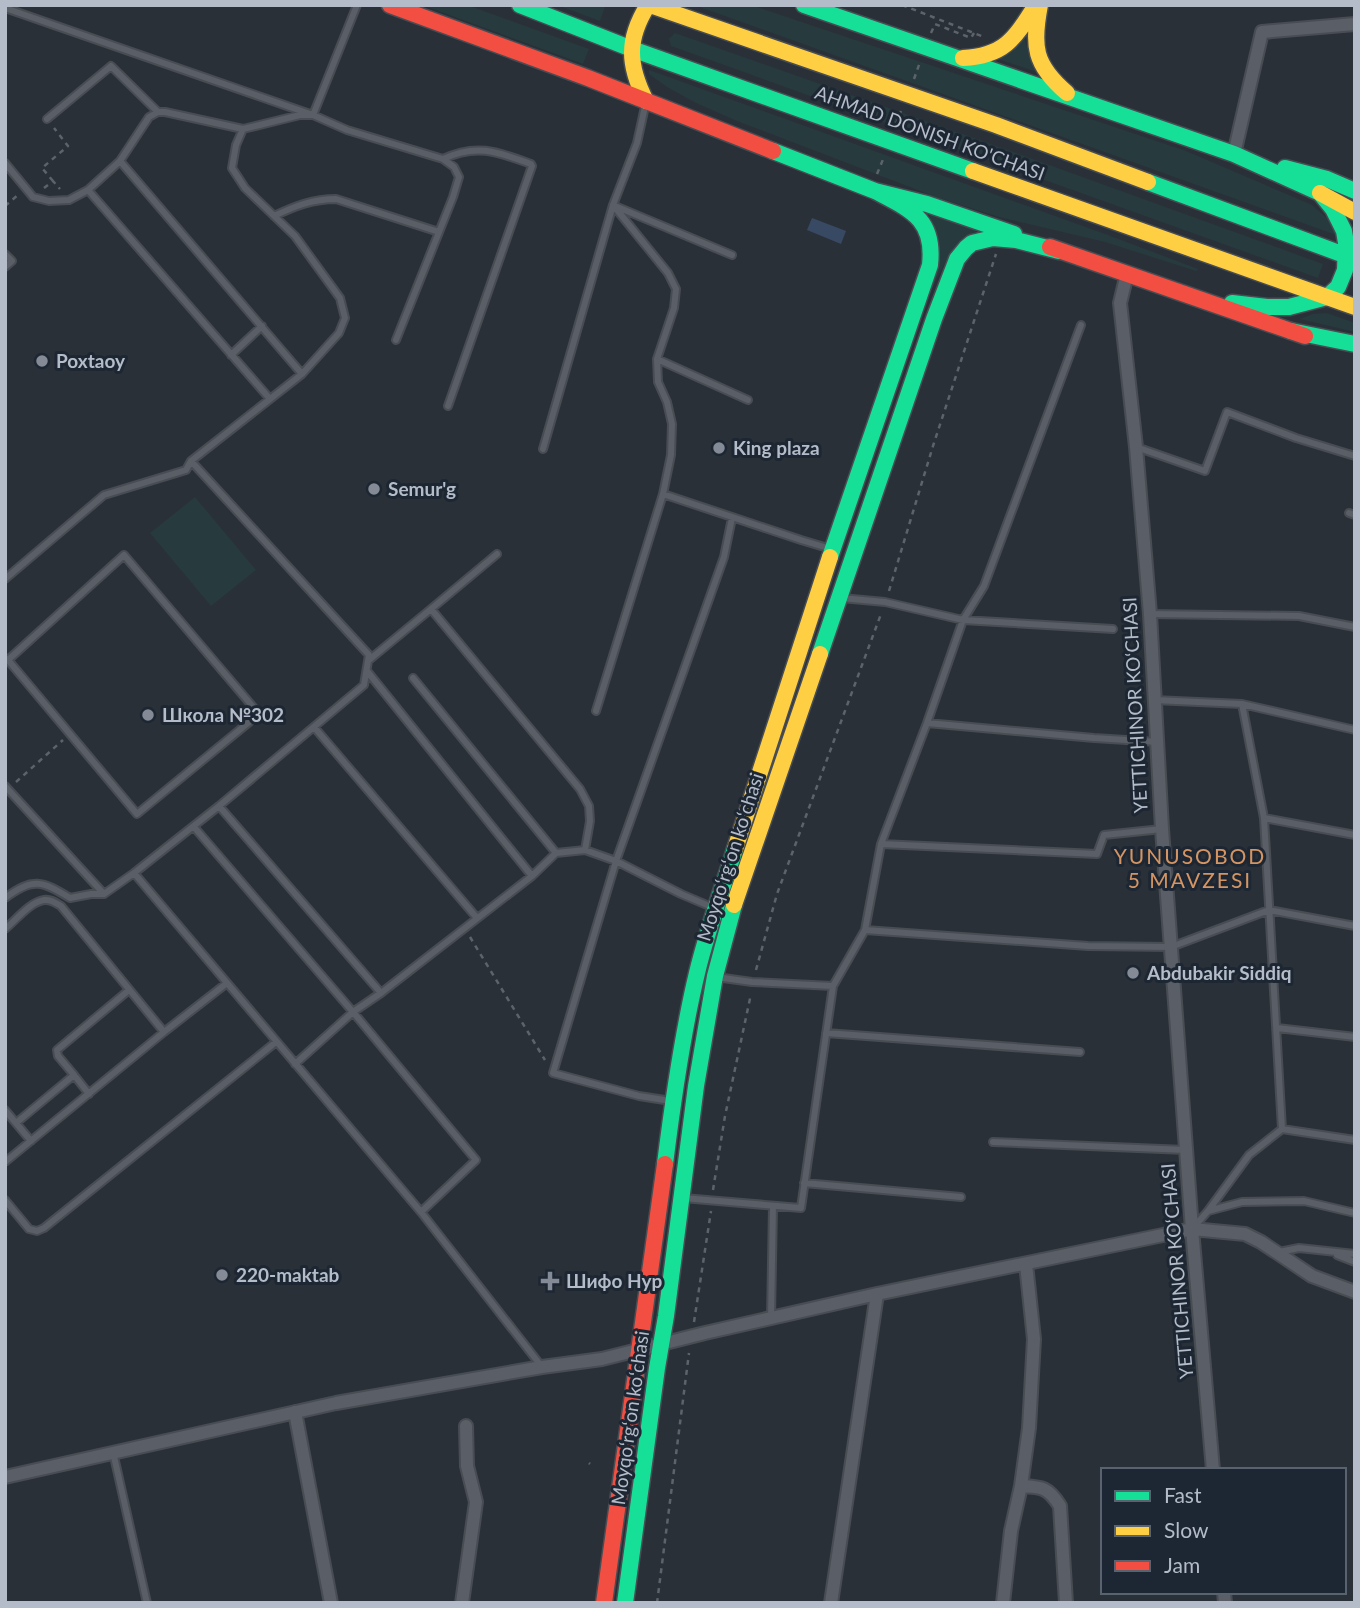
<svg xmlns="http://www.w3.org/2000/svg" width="1360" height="1608" font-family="Lato,sans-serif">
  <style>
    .green { fill: #273a3e }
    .water { fill: #384963 }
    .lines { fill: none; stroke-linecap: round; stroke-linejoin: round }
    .lane-casing { stroke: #484c53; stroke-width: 10 }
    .street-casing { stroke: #484c53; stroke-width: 16 }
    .fast-casing { stroke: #484c53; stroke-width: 19 }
    .slow-casing { stroke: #484c53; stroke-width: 19 }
    .jam-casing { stroke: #484c53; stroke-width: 19 }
    .path { stroke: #5d636a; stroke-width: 2.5; stroke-dasharray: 5 5; stroke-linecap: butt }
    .lane { stroke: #5a5e66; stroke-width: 6 }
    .street { stroke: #5a5e66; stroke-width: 12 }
    .fast { stroke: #16e098; stroke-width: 16 }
    .slow { stroke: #ffcf43; stroke-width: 16 }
    .jam { stroke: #f24e42; stroke-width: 16 }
    .poi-dot { fill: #848b96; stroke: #1d2633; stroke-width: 2.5 }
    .labels { text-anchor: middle; stroke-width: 6; stroke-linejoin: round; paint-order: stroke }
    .street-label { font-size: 19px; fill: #b4bcc9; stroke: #1d2633 }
    .poi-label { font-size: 19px; font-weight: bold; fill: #b4bcc9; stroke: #1d2633; text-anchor: start }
    .neighbourhood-label { font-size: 21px; letter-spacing: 2px; fill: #d59563; stroke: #1d2633 }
  </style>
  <rect width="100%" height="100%" fill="#2a3038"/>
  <path class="green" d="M422,5h45l122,44 -6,15z
    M557,5h44l4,2 -5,14z
    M694,5h57l435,146 126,54 16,14 8,16z
    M675,33l313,110 335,121 -5,14 -647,-232 -2,-7z
    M1024,36l5,20 8,16 -42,-14z
    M649,70l459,165 90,34 -2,2 -91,-29 -106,-25 -63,-20 -199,-76 -41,-18 -29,-16 -18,-13z
    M929,215l50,15c-28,11 -35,36 -48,61l9,-42 -1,-10z
    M1327,313l28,10v9l-55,-13 13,-5z
    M195,497l61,73 -45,36 -61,-73z"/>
  <path class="water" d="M812,218l34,13 -5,13 -34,-14z"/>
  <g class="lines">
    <g class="lane-casing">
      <path id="lane" d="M5,8l308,107 44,-110
        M47,119l64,-53 47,46
        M443,159c34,-16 55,-7 88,5l1,2 -84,240
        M120,161l182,213
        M5,163l28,34 16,4 20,-1 19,-10 32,-29 29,-44 9,-5h7l78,17
        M88,190l182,209
        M615,206l117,49
        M274,216c21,-10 39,-17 62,-17l103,33
        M5,254l7,7 -7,6
        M231,355l31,-29
        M657,359l91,41
        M1136,447l69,24 22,-59 69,26 59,18
        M543,449l70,-244 24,-62 9,-41
        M663,494l138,46 30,9
        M1349,513l6,2
        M5,579l99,-84 82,-25 5,-9 111,-87 37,-41 6,-15 -5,-20 -45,-62 -50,-48 -13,-20 4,-23 7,-16 57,-14h13l34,15 96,29 11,8 5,10 -6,20 -57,143
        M841,598l44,4 78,18 150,9
        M431,609l66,-55
        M1150,614l149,2 56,11
        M5,658l3,2 129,154 122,-100 -135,-159 -116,105
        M369,660l62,-51 149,180 9,17 1,15 -5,29
        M367,671l165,205
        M413,678l143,175
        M1154,700l88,4 113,26
        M1242,704l22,114 18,311
        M596,711l67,-217 8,-39 1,-31 -5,-22 -9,-20 -1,-23 17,-51 2,-19 -8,-16 -55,-68
        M927,723l167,15 64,4
        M314,727l163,191
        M5,786l99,108
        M219,806l162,187
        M1264,818l91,17
        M194,827l159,185 28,-19 151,-117 24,-23 29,-3 31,11 65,33 33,14
        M881,844l216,10 7,-19 58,-6
        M134,873l287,339 121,155
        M5,898c28,-21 37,-17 65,0l21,-4h13l30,-21 85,-67 145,-121 5,-30 -178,-194
        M5,929c11,-9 25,-27 39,-29 7,-1 12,3 17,6l103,126
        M865,930l223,16 83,1 98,-37 86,16
        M716,977l36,5 81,4
        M1277,1028l78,9
        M826,1033l254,19
        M295,1064l58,-52 123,148 -55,52
        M74,1075l15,19
        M671,1101l-32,-5 -86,-23 63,-212 108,-304 8,-39
        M5,1110l26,31
        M16,1123l58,-48 -16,-19 -1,-6 72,-60
        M993,1142l193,8
        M5,1162l159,-130 63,-49
        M804,1183l157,14
        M683,1198l118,10 32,-222 32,-56 16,-86 46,-121 36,-103 21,-34 97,-261
        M5,1200l24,29 8,2 7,-3 232,-186
        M1208,1211l41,-56 33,-26 73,11
        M1192,1229l16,-18 34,-9 62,-1 51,12
        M1279,1252l20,-4 56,6
        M1337,1255l18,7
        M771,1318l2,-112
        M113,1452l34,151"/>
    </g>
    <g class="street-casing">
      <path id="street" d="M1234,154l28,-122 93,-8
        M1127,274l-7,29 16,144 14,167 12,215 30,400 21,241
        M295,1412l36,191
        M5,1477l331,-74 206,-36 60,-8 103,-26 172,-39 315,-65 53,5 16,8 51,34 43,16
        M1021,1486c21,1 27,1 39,20l6,97
        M1224,1592l1,11
        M462,1603l14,-101 -9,-36 -1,-40
        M831,1603l46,-309
        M1003,1603l8,-72 10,-45 8,-58 5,-89 -8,-75"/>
    </g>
    <g class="fast-casing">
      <path id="fast" d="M520,5l112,44 341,122
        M804,5l430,149 86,39 13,16 11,22 2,12 -1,27 -7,17 -11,10 -38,10h-22l-35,-4
        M773,151l102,40 52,13 87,30
        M1285,168l42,11 28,12
        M1148,182l207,77
        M1291,331l64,13
        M830,557l100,-292c5,-46 -19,-55 -55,-74
        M820,654l114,-335 23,-60 9,-11 6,-5 21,-5 23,2 43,11
        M665,1164c8,-64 17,-129 32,-191 10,-42 25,-83 38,-124
        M625,1603l32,-235 9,-52 30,-230 19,-110 19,-71"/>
    </g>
    <g class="slow-casing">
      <path id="slow" d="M650,5l346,120 152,57
        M1040,5c-8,41 -6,60 27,88
        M963,58c42,-2 52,-20 73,-53
        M646,101c-18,-36 -20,-61 2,-96
        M973,171l382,136
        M1320,193l35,19
        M735,849l95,-292
        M734,905l86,-251"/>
    </g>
    <g class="jam-casing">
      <path id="jam" d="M390,5l198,73 185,73
        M1050,247l255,89
        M604,1603l61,-439"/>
    </g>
    <path class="path" d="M902,5l82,32
      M931,33l4,-9 36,14 3,-5
      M914,79l6,-17
      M896,124l5,-13
      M877,174l7,-17
      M53,181l-11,-13 26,-22 -14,-18
      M44,188l9,-7 7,8
      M5,206l13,-11
      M889,591l44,-145 63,-192
      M16,782l47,-42
      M470,937l75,123
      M756,970l21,-76 104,-280
      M713,1190l12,-74 26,-122
      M694,1322l17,-111
      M589,1463l1,1
      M657,1603l32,-250"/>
    <use href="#lane" class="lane"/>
    <use href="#street" class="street"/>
    <use href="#fast" class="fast"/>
    <use href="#slow" class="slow"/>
    <use href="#jam" class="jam"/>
  </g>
  <g class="poi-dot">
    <circle cx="42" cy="361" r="7"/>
    <circle cx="719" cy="448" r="7"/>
    <circle cx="374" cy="489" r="7"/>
    <circle cx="148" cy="715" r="7"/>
    <circle cx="1133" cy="973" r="7"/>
    <circle cx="222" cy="1275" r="7"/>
    <path d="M546.5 1270.5h7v7h7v7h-7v7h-7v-7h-7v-7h7z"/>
  </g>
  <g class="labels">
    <g class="street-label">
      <text transform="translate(930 133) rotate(20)" y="7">AHMAD DONISH KO'CHASI</text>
      <text transform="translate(1135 705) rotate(-93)" y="7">YETTICHINOR KO‘CHASI</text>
      <text transform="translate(730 857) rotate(-72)" y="7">Moyqoʻrgʻon koʻchasi</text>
      <text transform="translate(1177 1271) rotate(-95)" y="7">YETTICHINOR KO‘CHASI</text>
      <text transform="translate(630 1418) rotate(-82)" y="7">Moyqoʻrgʻon koʻchasi</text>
    </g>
    <g class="poi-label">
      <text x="56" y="368">Poxtaoy</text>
      <text x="733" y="455">King plaza</text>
      <text x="388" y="496">Semur'g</text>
      <text x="162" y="722">Школа №302</text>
      <text x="1147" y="980">Abdubakir Siddiq</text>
      <text x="236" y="1282">220-maktab</text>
      <text x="566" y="1288">Шифо Нур</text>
    </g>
    <g class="neighbourhood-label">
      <text x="1190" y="864">YUNUSOBOD<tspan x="1190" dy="24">5 MAVZESI</tspan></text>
    </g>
  </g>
  <rect width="1360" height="1608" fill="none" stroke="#b4bcc9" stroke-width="14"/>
  <rect x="1101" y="1468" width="245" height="126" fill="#1d2633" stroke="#59626f" stroke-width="2"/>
  <rect x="1115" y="1491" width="35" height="10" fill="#16e098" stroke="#59626f" stroke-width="2"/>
  <text x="1164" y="1503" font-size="21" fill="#b4bcc9">Fast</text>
  <rect x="1115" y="1526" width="35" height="10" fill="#ffcf43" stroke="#59626f" stroke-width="2"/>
  <text x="1164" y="1538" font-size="21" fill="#b4bcc9">Slow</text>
  <rect x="1115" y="1561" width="35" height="10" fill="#f24e42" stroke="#59626f" stroke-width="2"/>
  <text x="1164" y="1573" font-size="21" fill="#b4bcc9">Jam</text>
</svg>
